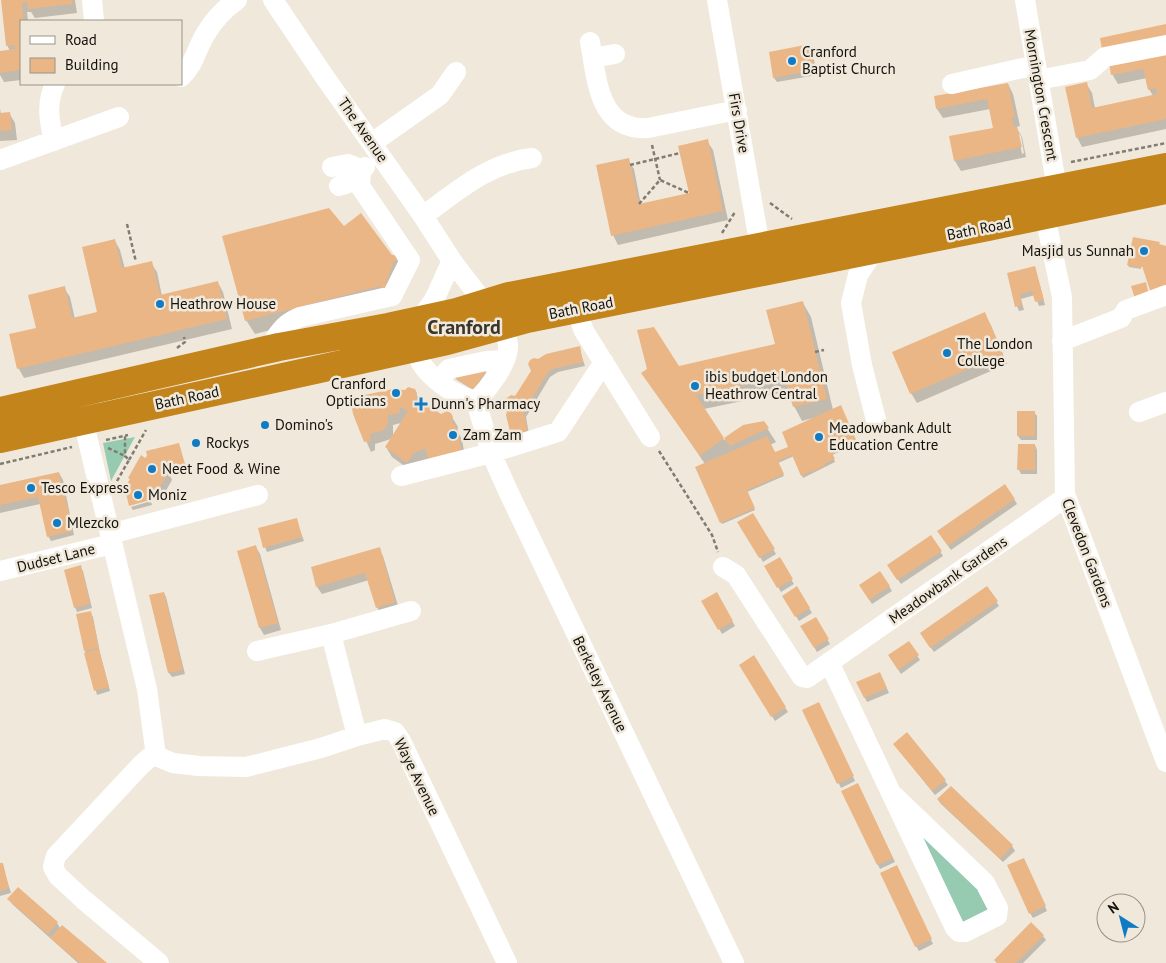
<svg xmlns="http://www.w3.org/2000/svg" width="1166" height="963" font-family="'PT Sans',sans-serif">
  <style>
    .green { fill: #97cbb1 }
    .shadow { fill: #0003; fill-rule: evenodd }
    .building { fill: #ebb686 }
    .lines { fill: none; stroke-linecap: round; stroke-linejoin: round }
    .path { stroke: #807c73; stroke-width: 2.5; stroke-dasharray: 4 2.5; stroke-linecap: butt }
    .minor { stroke: #fff; stroke-width: 20 }
    .highway { stroke: #c2841b; stroke-width: 28 }
    .poi-dot { fill: #0f7bc5; stroke: #f0e9db; stroke-width: 2 }
    .labels { text-anchor: middle; stroke-width: 5; stroke-linejoin: round; paint-order: stroke }
    .poi-label { font-size: 15px; fill: #13110c; stroke: #f0e9db; text-anchor: start }
    .street-label { font-size: 15px; fill: #13110c; stroke: #f0e9db }
    .district-label { font-size: 20px; font-weight: bold; fill: #3a342a; stroke: #f0e9db }
  </style>
  <rect width="100%" height="100%" fill="#f0e9db"/>
  <path class="green" d="M135,437l-24,44 -8,-38z
    M921,834l59,53 11,21 -28,18z"/>
  <path class="shadow" d="M2,0h73l2,13 -42,5 -4,-6h-4l1,9h-7v59l-17,2 -4,-7v-23l10,-1 -3,-6z
    M809,45l3,5 5,25 -40,7 -3,-4z
    M1166,55v74l-84,18 -5,-10 9,-54 6,10 3,15 58,-12 -4,-7 -2,-11 -29,6 -6,-10z
    M1008,84l5,10 7,32 -4,1 6,10 4,20 -65,14 -6,-10 -4,-24 43,-8 -4,-20 -47,9 -6,-9 -2,-12zM1018,133l3,3 3,17 -2,1z
    M0,109l1,5 8,-1 6,10 2,17 -17,1z
    M707,141l6,9 15,70 -110,25 -5,-10 15,-75 6,9 7,36 49,-11z
    M344,228l47,29 5,1 9,15 -16,27 -134,34 -9,-14z
    M115,241l5,9 5,19 26,-6 6,9 5,24 56,-13 5,9 9,37 -208,49 -5,-9 -8,-34 26,-6 27,-41 6,9 5,22 24,-6z
    M1159,244l1,2h6v47l-23,-26h-2v2l-12,-2 -1,-2z
    M1035,267l10,38 -6,1 -4,-11 -14,4 3,11 -5,1 -2,-5 -8,-32z
    M803,303l8,14 22,93 8,-3 16,37 -25,11 3,7 -32,16 -9,-22 -16,7 6,13 -37,16 8,18 -33,14 -25,-56 8,-4 -62,-91 35,-6 99,-22zM790,391l4,15 8,15 11,-3 -23,29 -16,7 -4,-9 6,-3 -9,-14 -23,-2 -20,14 -20,-31z
    M990,323l17,41 -90,39 -6,-10z
    M579,348l6,18 -27,6 -8,5 -24,40 4,23 -14,-43 22,-37z
    M483,361l3,13 -11,17 -18,-11 -1,-2z
    M415,392l6,10 20,13 9,-1 8,13 -1,4 5,8 2,12 -51,21 -21,-15 -6,-10 5,-8 -16,5v6l-4,2 -17,-39zM401,423l-8,13v-11z
    M1034,412l3,4v24h-16l-3,-4z
    M178,444l8,24 -17,5 3,7 -12,21 -10,-6 1,4 -21,6 1,-24 -2,-3 17,-19z
    M1035,445l2,5v24h-16l-2,-4z
    M59,473l4,7 11,55 -23,6 -3,-5 -8,-32 -40,9v-27z
    M1014,499l3,5 -66,46 -10,-14z
    M151,501l1,4 -19,5 -2,-3z
    M753,514l23,40 -13,8 -24,-40z
    M296,519l8,22 -37,11 -2,-5z
    M931,537l12,19 -42,28 -10,-14z
    M256,547l4,7 21,76 -17,5 -4,-7 -22,-76z
    M379,549l4,7 16,53 -18,6 -4,-8 -8,-27 -47,14 -5,-7z
    M779,559l15,25 -13,8 -15,-25z
    M80,567l3,4 9,37 -15,4 -2,-5z
    M889,586l3,5 -20,13 -9,-14z
    M797,588l15,25 -13,8 -15,-25z
    M987,588l12,18 -65,46 -10,-14z
    M164,593l2,4 19,77 -13,3 -3,-4 -18,-77z
    M716,594l19,32 -13,8 -19,-33z
    M90,612l3,5 7,36 10,38 -13,4 -12,-44z
    M815,619l15,25 -13,8 -15,-25z
    M908,642l12,18 -19,14 -9,-14z
    M753,657l35,55 -13,9 -35,-56z
    M882,678l7,15 -22,9 -9,-19z
    M821,708l34,73 -14,7 -37,-78z
    M907,734l41,51 -13,10 -38,-47z
    M951,788l61,58 3,5 -12,11 -62,-58 -3,-4z
    M860,789l35,73 -15,7 -37,-77z
    M2,864l9,29 -11,3v-31z
    M1026,864l21,47 -14,7 -3,-5z
    M899,871l34,73 -14,7 -3,-5z
    M9,899l48,24 3,5 45,35h-27l-66,-59z
    M1043,936l3,4 -23,23h-26l-2,-3z"/>
  <path class="building" d="M1,0h71v4l-44,5 -1,-7 -5,1 2,18h-3v49l-21,3v-22l15,-2 -1,-4 -8,1z
    M1166,24v13l-64,13 -2,-12z
    M810,44l5,26 -42,8 -4,-26z
    M1166,54v65l-90,19 -11,-51 22,-5 5,26 65,-14 -1,-6 -8,2 -5,-21 -32,6 -2,-12z
    M1008,83l7,34h-3l2,10 3,-1 5,21 -68,14 -5,-25 44,-8 -6,-29 -51,10 -2,-13z
    M10,112l2,18 -12,1v-18z
    M708,139l15,72 -112,25 -15,-71 33,-7 10,46 50,-11 -11,-47z
    M329,208l15,18 17,-13 31,42h2l3,2 -1,3 -2,1 -8,22 2,4 -6,2 -2,-3 -135,35 -23,-85z
    M1133,237l27,5 -1,2 7,2v42l-15,5 -9,-27 -2,2 -13,-3z
    M115,239l7,29 30,-7 8,34 58,-14 9,38 -210,50 -8,-35 27,-6 -8,-33 37,-9 7,32 25,-6 -15,-65z
    M1035,266l9,34 -9,2 -3,-11 -12,3 2,11 -7,2 -8,-34z
    M1146,282l3,13 -14,4 -4,-13z
    M803,301l24,98 -34,8 -9,-31 -88,19 28,43 -24,18 -59,-83 6,-4 -10,-39 17,-3 25,39 96,-22 -9,-34z
    M985,312l18,42 -93,40 -18,-42z
    M580,346l3,16 -31,7 -4,3 -24,40 4,24 -16,4 -6,-25 2,-8 -3,-4v-4l6,-4 4,1 16,-25 -3,-7 2,-4 4,-2 4,1 8,-5z
    M452,365l34,6 -12,19 -19,-12z
    M408,387l7,2 2,4 -1,4 25,17 6,-3 4,2 2,4 -1,4 5,7 5,25 -33,8 -4,-13 -12,6 -6,9 -22,-16 23,-36 -9,-5 1,7 -12,2v7l-4,8 -14,4 1,7 -7,1 -11,-28 -3,-16 43,-9 12,1z
    M841,405l16,37 -25,11 3,6 -11,5 1,2 -24,10 -9,-21 -14,6 6,13 -37,16 8,18 -35,15 -25,-56 72,-31 8,16 13,-5 -6,-15z
    M1017,411h18v25h-18z
    M764,421l5,7 -39,18 -6,-8 19,-13z
    M179,443l6,21 -17,5 1,3 -14,23 -7,-5 2,10 -21,6 -5,-21 3,-1 3,-5 -2,-1 13,-23 4,3 2,-2 -1,-5z
    M1018,444h17v26h-18z
    M59,472l14,59 -26,6 -9,-40 -38,8v-20z
    M1005,484l10,15 -67,47 -11,-15z
    M753,513l22,36 -16,9 -22,-36z
    M297,518l5,19 -39,11 -5,-20z
    M931,535l11,16 -45,29 -10,-15z
    M256,545l22,78 -19,5 -22,-77z
    M380,547l15,55 -19,6 -11,-35 -49,14 -5,-20z
    M780,557l13,22 -16,9 -13,-22z
    M81,565l9,39 -16,4 -10,-38z
    M880,571l10,15 -21,14 -10,-15z
    M797,586l13,22 -15,9 -13,-21z
    M987,586l11,15 -68,47 -10,-15z
    M164,592l19,78 -15,3 -19,-78z
    M717,592l16,29 -15,9 -17,-29z
    M91,611l8,37 -15,3 -8,-37z
    M816,617l13,22 -15,9 -14,-22z
    M909,641l10,14 -21,15 -10,-15z
    M99,649l10,38 -15,4 -10,-38z
    M754,655l32,52 -15,10 -32,-52z
    M880,672l7,16 -23,10 -8,-16z
    M819,702l35,74 -17,8 -35,-74z
    M907,732l39,48 -14,11 -39,-47z
    M858,783l35,75 -16,7 -36,-74z
    M951,786l62,59 -13,14 -63,-60z
    M1024,858l22,48 -17,8 -22,-49z
    M0,863h3l6,25 -9,3z
    M897,865l35,74 -17,8 -35,-74z
    M18,887l40,35 -10,12 -41,-35z
    M1031,922l13,13 -28,28h-19l-3,-3z
    M62,925l31,26 14,12h-27l-30,-25z"/>
  <g class="lines">
    <path class="path" d="M652,145l8,35
      M1071,162l95,-19
      M630,165l50,-12
      M770,203l22,16
      M639,204l21,-24 29,13
      M127,224l9,38
      M722,233l13,-21
      M177,348l8,-6 -1,-5
      M815,352l9,-2
      M106,440l22,-5
      M108,448l17,8
      M659,451l53,84 6,17
      M129,460l17,-30
      M0,464l72,-17
      M117,481l12,-21 -4,-4v-22"/>
    <path class="minor" d="M92,0l2,21
      M273,0l51,76 99,140 29,45 43,56c5,8 13,20 13,29 1,17 -21,44 -32,55
      M717,0l43,247
      M1025,0l32,189
      M590,42c7,37 8,89 58,86l89,-18
      M593,58l22,-4
      M181,77c13,-12 15,-27 24,-42 8,-14 19,-26 32,-35
      M1038,80l52,-10 15,-13 61,-12
      M952,84l84,-19
      M54,141c-5,-20 -8,-38 1,-57
      M372,143l68,-48 16,-23
      M0,160l119,-43
      M332,167l16,-3 13,5
      M339,186l7,-2 19,-17
      M423,216c34,-25 66,-53 109,-58
      M1045,216l17,81 3,197 101,268
      M452,261c-6,12 -11,24 -16,35 -6,12 -17,21 -20,33 -10,36 31,64 60,72
      M576,309l8,22 66,106
      M1062,341l59,-23 5,-8 40,-15
      M279,347l-3,-10c7,-10 12,-15 24,-20l92,-21 18,-36 -50,-74 1,-17
      M438,381l11,-12 37,-8 18,-1
      M476,401l15,52 17,38 226,472
      M1139,412l27,-10
      M83,420l64,269 9,67 -6,1 -9,8 -85,91 -3,11 5,9 26,24 75,63
      M877,424l-15,-59 -11,-62 7,-28 12,-18 11,-8
      M401,476l90,-23 67,-21 46,-70
      M110,534l148,-39
      M723,567l13,8 66,102 5,1 259,-181
      M0,571l112,-27
      M331,634l26,102
      M257,651l74,-17 80,-23
      M829,662l126,266 4,4h6l32,-16 1,-8 -13,-25 -94,-90
      M156,756l17,7 26,3 47,1 75,-19 36,-12 28,-7 10,3 6,9 106,222"/>
    <path class="highway" d="M0,411l279,-64 109,-20 69,-15 52,-16 657,-129
      M0,439l447,-98 80,-22 461,-92 178,-37"/>
  </g>
  <g class="poi-dot">
    <circle cx="792" cy="61" r="5"/>
    <circle cx="1144" cy="251" r="5"/>
    <circle cx="160" cy="304" r="5"/>
    <circle cx="947" cy="353" r="5"/>
    <circle cx="695" cy="386" r="5"/>
    <circle cx="396" cy="393" r="5"/>
    <path d="M418.5 396.5h5v5h5v5h-5v5h-5v-5h-5v-5h5z"/>
    <circle cx="265" cy="425" r="5"/>
    <circle cx="453" cy="435" r="5"/>
    <circle cx="819" cy="437" r="5"/>
    <circle cx="196" cy="443" r="5"/>
    <circle cx="152" cy="469" r="5"/>
    <circle cx="31" cy="488" r="5"/>
    <circle cx="138" cy="495" r="5"/>
    <circle cx="57" cy="523" r="5"/>
  </g>
  <g class="labels">
    <g class="poi-label">
      <text x="802" y="57">Cranford<tspan x="802" dy="17">Baptist Church</tspan></text>
      <text x="1134" y="256" text-anchor="end">Masjid us Sunnah</text>
      <text x="170" y="309">Heathrow House</text>
      <text x="957" y="349">The London<tspan x="957" dy="17">College</tspan></text>
      <text x="705" y="382">ibis budget London<tspan x="705" dy="17">Heathrow Central</tspan></text>
      <text x="386" y="389" text-anchor="end">Cranford<tspan x="386" dy="17">Opticians</tspan></text>
      <text x="431" y="409">Dunn's Pharmacy</text>
      <text x="275" y="430">Domino's</text>
      <text x="829" y="433">Meadowbank Adult<tspan x="829" dy="17">Education Centre</tspan></text>
      <text x="463" y="440">Zam Zam</text>
      <text x="206" y="448">Rockys</text>
      <text x="162" y="474">Neet Food &amp; Wine</text>
      <text x="41" y="493">Tesco Express</text>
      <text x="148" y="500">Moniz</text>
      <text x="67" y="528">Mlezcko</text>
    </g>
    <g class="street-label">
      <text transform="translate(1041 95) rotate(80)" y="5">Mornington Crescent</text>
      <text transform="translate(739 123) rotate(80)" y="5">Firs Drive</text>
      <text transform="translate(363 130) rotate(55)" y="5">The Avenue</text>
      <text transform="translate(979 229) rotate(-11)" y="5">Bath Road</text>
      <text transform="translate(581 308) rotate(-11)" y="5">Bath Road</text>
      <text transform="translate(187 398) rotate(-12)" y="5">Bath Road</text>
      <text transform="translate(1087 553) rotate(69)" y="5">Clevedon Gardens</text>
      <text transform="translate(56 558) rotate(-14)" y="5">Dudset Lane</text>
      <text transform="translate(948 580) rotate(-35)" y="5">Meadowbank Gardens</text>
      <text transform="translate(600 684) rotate(64)" y="5">Berkeley Avenue</text>
      <text transform="translate(417 777) rotate(64)" y="5">Waye Avenue</text>
    </g>
    <g class="district-label">
      <text x="464" y="334">Cranford</text>
    </g>
  </g>
  <rect x="20" y="20" width="162" height="65" fill="#f0e9db" stroke="#989388"/>
  <rect x="30" y="36" width="25" height="8" fill="#ffffff" stroke="#989388"/>
  <text x="65" y="45" font-size="15" fill="#13110c">Road</text>
  <rect x="30" y="58" width="25" height="15" fill="#ebb686" stroke="#989388"/>
  <text x="65" y="70" font-size="15" fill="#13110c">Building</text>
  <g transform="translate(1121 918) rotate(324)"><circle r="24" fill="#f0e9db" stroke="#989388"/>
  <path d="M0-4L9 19L0 12L-9 19Z" fill="#0f7bc5"/>
  <text y="-8" font-size="14" font-weight="bold" text-anchor="middle" fill="#13110c">N</text>
  </g>
</svg>
